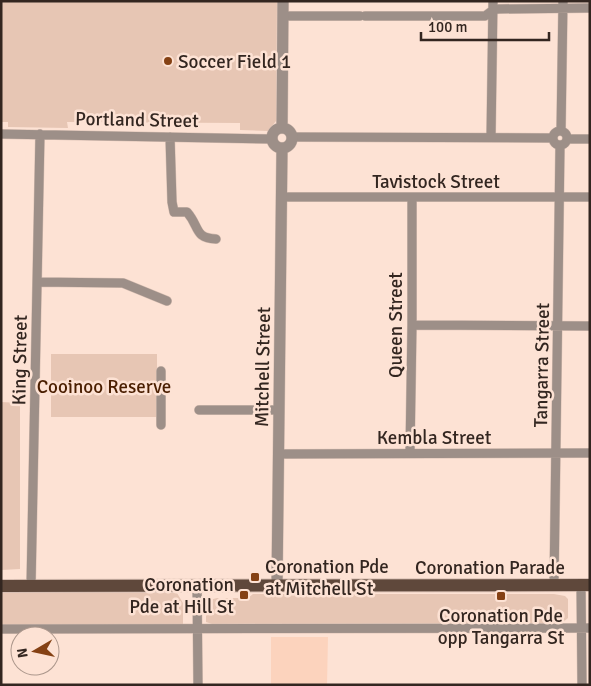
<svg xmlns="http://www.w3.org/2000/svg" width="591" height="686" font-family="Signika,sans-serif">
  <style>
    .built { fill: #fcd3bd }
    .green { fill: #e7c6b4 }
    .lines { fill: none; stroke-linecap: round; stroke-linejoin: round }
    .minor-casing { stroke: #d9c0b4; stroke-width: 10 }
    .tertiary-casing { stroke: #d9c0b4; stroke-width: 12 }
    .primary-casing { stroke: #d9c0b4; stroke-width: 14 }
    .minor { stroke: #9d8f88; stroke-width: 9 }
    .tertiary { stroke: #9d8f88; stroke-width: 11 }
    .primary { stroke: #5f483b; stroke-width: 12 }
    .poi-dot { fill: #854114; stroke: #fde2d4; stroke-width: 2 }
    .labels { text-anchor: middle; stroke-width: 5; stroke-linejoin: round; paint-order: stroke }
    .poi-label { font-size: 19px; fill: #332620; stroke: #fde2d4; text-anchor: start }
    .street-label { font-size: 19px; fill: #332620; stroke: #fde2d4 }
    .park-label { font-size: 19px; fill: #4a1e00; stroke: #fde2d4 }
  </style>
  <rect width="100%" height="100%" fill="#fde2d4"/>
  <path class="built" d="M271,637h57l-1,48h-56z"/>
  <path class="green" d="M1,1h276l-1,120 -8,10 -28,-1v-7l-173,-1 1,6 -60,-1v-5h-7z
    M51,354h106v63h-106z
    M1,402l19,1v166l-19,1z
    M1,591l176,2 6,10v21h-182z
    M253,594h301l11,2 3,3v19l-6,5 -350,1 -6,-2v-21l11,-3h31z"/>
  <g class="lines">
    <g class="minor-casing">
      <path id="minor" d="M283,16h77
        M365,16h120l8,-6 5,-1 92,-1
        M553 138a7 7 0 1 1 14 0a7 7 0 1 1-14 0Z
        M561,131l2,-130
        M1,134l271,5
        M170,137l2,65 2,10h13c13,15 7,26 29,27
        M292,137l261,1
        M491,137l2,-136
        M567,139h23
        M282,197h308
        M37,282l86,1 44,18
        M412,325l178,1
        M199,410h80
        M161,425v-54
        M410,452l2,-127v-128
        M278,454l312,-1
        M197,585l1,100
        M554,585l6,-439
        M581,585l1,100
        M31,586l9,-452
        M1,629l589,-1"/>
    </g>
    <g class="tertiary-casing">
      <path id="tertiary" d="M272 138a10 10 0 1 1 20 0a10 10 0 1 1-20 0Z
        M282,128l1,-127
        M277,585l5,-436"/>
    </g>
    <g class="primary-casing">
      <path id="primary" d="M1,586l589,-1"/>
    </g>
    <use href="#minor" class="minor"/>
    <use href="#tertiary" class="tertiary"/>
    <use href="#primary" class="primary"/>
  </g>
  <g class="poi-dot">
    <circle cx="168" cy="61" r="5"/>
    <rect x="250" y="572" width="10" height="10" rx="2.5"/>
    <rect x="239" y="590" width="10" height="10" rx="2.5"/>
    <rect x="496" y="591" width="10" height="10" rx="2.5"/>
  </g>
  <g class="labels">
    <g class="poi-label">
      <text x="178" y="68">Soccer Field 1</text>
      <text x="265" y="573">Coronation Pde<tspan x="265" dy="22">at Mitchell St</tspan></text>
      <text x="234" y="591" text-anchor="end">Coronation<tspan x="234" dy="22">Pde at Hill St</tspan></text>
      <text x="501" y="622" text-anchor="middle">Coronation Pde<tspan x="501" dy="22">opp Tangarra St</tspan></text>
    </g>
    <g class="street-label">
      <text transform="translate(137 119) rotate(1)" y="7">Portland Street</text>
      <text x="436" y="188">Tavistock Street</text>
      <text transform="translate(395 325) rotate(-90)" y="7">Queen Street</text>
      <text transform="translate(19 360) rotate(-89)" y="7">King Street</text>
      <text transform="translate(541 365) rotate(-89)" y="7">Tangarra Street</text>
      <text transform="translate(262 367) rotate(-89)" y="7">Mitchell Street</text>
      <text x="434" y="444">Kembla Street</text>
      <text x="490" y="574">Coronation Parade</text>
    </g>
    <g class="park-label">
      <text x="104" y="393">Cooinoo Reserve</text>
    </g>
  </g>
  <rect width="591" height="686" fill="none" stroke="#332620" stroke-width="5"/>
  <g transform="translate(35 651) rotate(261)"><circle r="24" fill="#fde2d4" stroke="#ac978c"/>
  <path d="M0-4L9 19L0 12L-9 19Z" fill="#854114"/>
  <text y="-8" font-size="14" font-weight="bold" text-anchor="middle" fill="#332620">N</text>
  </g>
  <path d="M421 32v8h128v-8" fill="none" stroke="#332620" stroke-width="2.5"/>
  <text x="428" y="32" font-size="15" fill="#332620" stroke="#fde2d4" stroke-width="4" paint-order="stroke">100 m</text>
</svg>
